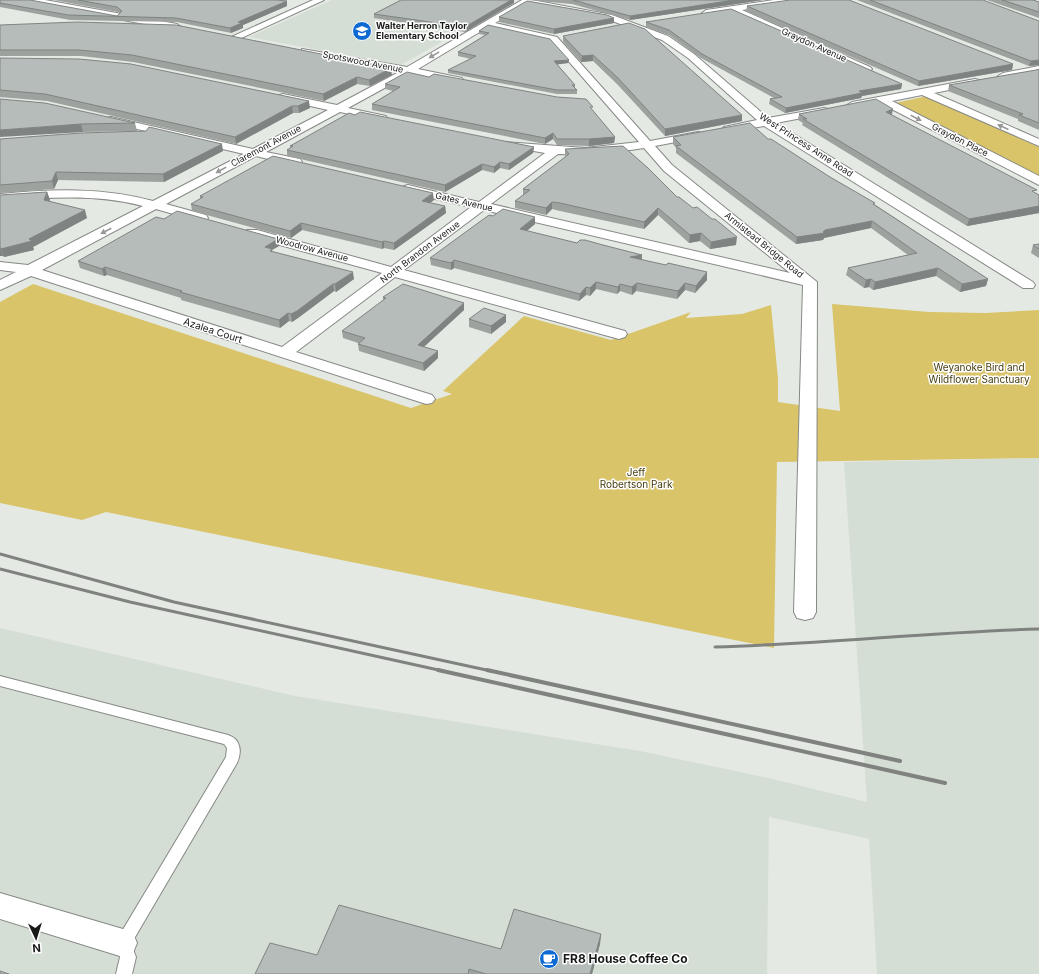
<svg xmlns="http://www.w3.org/2000/svg" width="1039" height="974" font-family="Inter,sans-serif">
  <style>
    .built { fill: #d5ded4 }
    .green { fill: #d9c469 }
    .lines { fill: none; stroke-linecap: round; stroke-linejoin: round }
    .lane-casing { stroke: #868985; stroke-width: 2 }
    .street-casing { stroke: #868985; stroke-width: 2 }
    .lane { fill: #fff; fill-rule: evenodd }
    .street { fill: #fff; fill-rule: evenodd }
    .rail-far1 { stroke: #7f827f; stroke-width: 3 }
    .rail { stroke: #7f827f; stroke-width: 4 }
    .wall { fill: #9da29f }
    .shaded-wall { fill: #7f8482 }
    .building { fill: #b6bcb9; stroke: #7f8482 }
    .oneway { fill: #979897 }
    .labels { text-anchor: middle; stroke-width: 3; stroke-linejoin: round; paint-order: stroke }
    .far-poi-label { font-size: 9px; font-weight: bold; fill: #181a18; stroke: #fff; text-anchor: start }
    .far-street-label { font-size: 9px; fill: #181a18; stroke: #fff }
    .street-label { font-size: 10px; fill: #181a18; stroke: #fff }
    .park-label { font-size: 10px; fill: #463c0f; stroke: #fff }
    .near-poi-label { font-size: 12px; font-weight: bold; fill: #181a18; stroke: #fff; text-anchor: start }
  </style>
  <rect width="100%" height="100%" fill="#e5e9e4"/>
  <path class="built" d="M332,0h155l23,3 -109,62 -152,-28z
    M1039,458v516h-162l-8,-135 -100,-22 -2,157h-767v-346l295,68 345,55 129,27 98,24 -23,-340z"/>
  <path class="green" d="M927,96l112,51v29l-144,-73z
    M33,284l378,124 41,-14 -9,-3 81,-75 87,24 80,-28 -5,6 56,-4 29,-9 7,74v23l62,9 -8,-107 97,8 56,1 54,-3v148l-262,4 -3,186 -668,-136 -24,8 -82,-17v-201z"/>
  <g class="lines">
    <g class="lane-casing">
      <path id="lane" d="M0,676l228,59c13,4 14,17 9,28l-106,181 5,13 -4,17h-16l4,-17 -5,-14 111,-186 1,-9 -3,-4 -224,-58z"/>
    </g>
    <g class="street-casing">
      <path id="street" d="M27,0h18l132,24 4,3 -4,3 -146,-27z
        M313,0h11l-87,40h-6l-2,-2z
        M522,0h10l80,15 56,21 26,18 74,64 56,-10 4,1 1,2 -1,2 -52,10 257,159 2,3 -2,3h-10l-259,-162 -36,6 -4,-1 -2,-2 2,-2 33,-7 -69,-62 -26,-18 -55,-21 -80,-15 -32,19 62,14 93,104 48,-9 4,1 2,2 -2,2 -47,9 17,19 145,117 -1,330 -3,6 -8,2 -8,-2 -3,-6 9,-327 -319,-75 -80,60 221,61 2,3 -2,3 -6,2 -224,-62 -99,75 136,43 3,4 -3,4 -6,1 -395,-128 -31,14v-10l16,-8 -16,-2v-8l28,3 115,-59c-47,-12 -95,-9 -143,-4v-8c52,-5 102,-7 153,7l91,-47 -137,-32 -2,-2 2,-2 4,-1 142,32 75,-39 -49,-11 -1,-2 1,-2 4,-1 54,11 62,-33 -94,-18 -3,-1v-4l105,18zM488,27l63,14 88,101 -54,6 -80,-6 -2,2 2,2 40,7 -66,49 -71,-17 -4,1 -2,3 2,3 67,15 -80,60 -134,-37h-10l-2,3 2,3 135,37 -100,74 -240,-77 114,-61 45,13 5,-1 2,-3 -2,-3 -40,-11 90,-48 40,10 4,-1 2,-3 -2,-3 -34,-7 74,-40 42,9 4,-1 1,-2 -1,-2 -38,-8 62,-34 48,9 4,-1 1,-2 -1,-2 -44,-9zM644,148l20,23 126,102 -299,-69 67,-50 39,1z
        M774,0h20l-4,3 -48,7 128,57 2,2 -2,2h-6l-133,-59 -25,4 -4,-3 4,-3z
        M1039,66v6l-36,7 -5,-3 5,-3z
        M975,79l4,1 1,2 -1,2 -45,9 105,46v7l-117,-51 -30,6 147,75v9l-159,-82 -28,5 -5,-3 5,-3z
        M0,893l123,36 10,4 4,10 -4,10 -10,4 -123,-38z"/>
    </g>
    <use href="#lane" class="lane"/>
    <use href="#street" class="street"/>
    <path class="rail-far1" d="M0,554l174,48 317,69
      M0,569l130,33 313,69
      M715,647c108,-3 216,-15 324,-18"/>
    <path class="rail" d="M438,670l507,113
      M487,670l413,91"/>
  </g>
  <path class="wall" d="M0,0l117,16 3,-3 -2,-1 -64,-12h223l10,1v5l-44,19v3l-12,5 -54,-11 -107,-2 -70,-13z
    M527,0h236l-133,20 -58,-16z
    M857,0h126l56,65 -10,1z
    M987,0h46l6,2v16z
    M514,3l-49,29 -91,-14v-4z
    M747,6l266,58 -1,6 -94,16 -172,-75z
    M499,17l115,1v5l-60,11 -55,-12z
    M646,22l256,62 -1,5 -39,7 -1,2 -76,15 -16,-9 1,-5 4,-1 -73,-40 -32,-23 -23,-8z
    M0,25l392,50 -22,11 -13,-2 -33,17 -191,-39 -52,-6h-81z
    M488,25l81,35 -1,3 -11,1 18,21v3l2,2v4h-20l-109,-21v-3l23,-11 -13,-3v-4l27,-17 -6,-1v-3z
    M563,36l179,85 -77,15 -48,-52 -24,-23 -12,1 -18,-20z
    M0,58l310,50 -11,5h-6l-57,31 -189,-43 -47,-4z
    M1039,69v61l-21,-9v-2l-70,-28 1,-6 87,-15z
    M385,84l208,27 22,26 -1,6 -25,3 -32,-1 -4,-6 -8,5 -173,-34v-6l21,-13 -8,-2z
    M0,99l135,24 2,8 -54,1z
    M893,109l-1,6 147,80v18l-72,13 -165,-101 1,-2 -5,-3 1,-6z
    M355,115l179,32 -1,6 -24,17 -9,-2 -6,5 -12,-3 -37,22 -158,-36v-6l4,-2 -1,-2z
    M673,137l95,2 106,65 114,75 -2,7 -26,6 -24,-16 -63,14 -4,-3 -5,1 -18,-13 2,-7 60,-13 -37,-27 -47,10 -1,2 -27,4 -120,-91v-5l-3,-4z
    M0,139l223,12 -59,31 -106,-2 -4,9 -54,4z
    M565,149l112,48 59,48 -26,4 -10,-8 -11,2 -31,-28 -14,14 -84,-18 -8,-2 -6,6 -31,-7v-7l8,-6v-6l43,-32 -1,-2z
    M47,192l3,8 -1,1 38,17 -54,29 1,3 -30,7 -1,-1h-3v-61z
    M200,196l234,4 -4,3 15,3 1,7 -52,37 -10,-2 -2,1 -80,-19 -11,8 -99,-27 -1,-7 9,-5z
    M535,217v7l-8,7 50,12 65,12v5l65,20 -12,13 -10,-3 -8,9 -41,-8 -4,4 -12,-4 -3,3 -21,-5 -6,7 -4,-1 -7,6 -125,-33 -3,2 -20,-5 -1,-7z
    M164,219l114,20 1,7 -7,4v1l82,28 -18,13 -2,-1 -36,27 -6,4 -3,-1 -9,7 -99,-28v-2l-74,-23 -3,1 -24,-8 -2,-7z
    M1039,244v14l-8,-5 2,-8z
    M383,297l81,6v7l-40,37 14,4v7l-14,13 -65,-20 -1,-7v-1l-15,-5 -1,-7 41,-30z
    M506,315v7l-15,12 -22,-7v-8z
    M601,934l-1,10 -8,30h-337l62,-19 184,-6z"/>
  <path class="shaded-wall" d="M511,0h3v3l-49,29v-5z
    M734,0h29l-133,20v-4z
    M287,1v5l-44,19v3l-12,5 -1,-5 8,-6z
    M614,18v5l-60,11v-5z
    M593,55v6l-12,1 1,-6z
    M569,60l-1,3 -14,2v-4z
    M1039,60v5l-10,1 2,-5z
    M1013,64l-1,6 -94,16 1,-5z
    M391,68l1,7 -22,11 -1,-6z
    M357,77v7l-33,17 -1,-7z
    M902,84l-1,5 -39,7 -1,2 -76,15 1,-5 73,-17z
    M309,101l1,7 -11,5 -1,-7z
    M292,106l1,7 -57,31 -1,-7z
    M893,109l-2,6 -5,-3z
    M742,115v6l-77,15v-7z
    M81,124l2,8 -83,5v-7z
    M553,133v6l-8,5v-6z
    M615,137l-1,6 -25,3v-7z
    M222,144l1,7 -59,31 -1,-8z
    M534,147l-1,6 -24,17v-6z
    M500,162v6l-6,5v-6z
    M482,164v6l-37,22v-7z
    M56,172l2,8 -4,9 -2,-8z
    M47,192l3,8 -4,7 -2,-7z
    M433,193l1,7 -11,8 -1,-7z
    M552,202v7l-6,6v-7z
    M445,206l1,7 -52,37v-7z
    M1039,206v7l-72,13 2,-7z
    M658,208v7l-14,14v-7z
    M85,210l2,8 -54,29 1,3 -30,7 -3,-8 28,-10z
    M535,217v7l-15,12v-7z
    M872,221l-1,7 -47,10 -1,2 -27,4 1,-7 26,-5 2,-2z
    M301,223l1,7 -11,8 -1,-7z
    M701,233l-1,8 -11,2 1,-8z
    M737,237l-1,8 -26,4 1,-7z
    M278,239l1,7 -7,4 1,6 -8,-9z
    M384,241v7l-2,1v-7z
    M0,247l3,9h-3z
    M642,255l-1,7 -11,-5z
    M454,260v8l-3,2v-7z
    M105,267l2,8 -3,1 -2,-7z
    M938,268l-2,8 -63,14 2,-8z
    M353,272l1,7 -18,13 -1,-8z
    M707,272v8l-12,13 1,-7z
    M871,279l-2,8 -5,1 2,-8z
    M988,279l-2,7 -26,6 2,-8z
    M596,282v7l-6,7v-8z
    M637,283l-1,8 -4,4v-8z
    M685,283v7l-8,9 1,-8z
    M333,284l1,7 -36,27 -6,4 -1,-8z
    M620,284v7l-3,3 1,-7z
    M586,287v8l-7,6 1,-7z
    M464,303v7l-46,42v-7z
    M288,313l1,8 -9,7 -1,-8z
    M506,315v7l-15,12v-8z
    M438,351v7l-14,13 -1,-8z
    M601,934l-1,10 -8,30h-2z"/>
  <path class="building" d="M0,0h30l87,16 5,-5 -5,-4 -39,-7h199l10,1 -49,21 4,1 -12,5 -54,-10 -108,-3 -68,-12z
    M401,0h110l-46,27 -91,-13z
    M573,0h161l-104,16z
    M790,0h59l164,64 -94,17 -172,-75z
    M870,0h113l56,21v39l-8,1z
    M1002,0h31l6,2v10z
    M527,1l80,14 7,3 -60,11 -55,-12z
    M731,9l171,75 -43,7 3,2 -76,15 -16,-9 12,-2 -80,-43 -33,-24 -23,-8z
    M77,22l99,3 215,43 -22,12 -12,-3 -34,17 -191,-39 -53,-5h-79v-25z
    M629,23l16,6 97,86 -77,14 -47,-51 -25,-23 -11,1 -19,-20z
    M488,25l62,14 19,21 -15,1 21,24h-3l5,5h-20l-109,-20 28,-14 -18,-4 31,-19 -10,-2z
    M0,58l79,1 52,5 178,37 -11,5h-6l-57,31 -190,-43 -45,-4z
    M1039,69v54l-20,-8 4,-1 -74,-29 87,-15z
    M407,72l22,5 5,-3 123,23 29,2 7,8h-3l25,30 -26,2h-32l-4,-6 -8,5 -173,-34 28,-17 -15,-3z
    M0,99l45,4 90,20 -54,1 -81,6z
    M876,99l17,10 -7,3 151,78 -5,1 7,4v11l-70,13 -166,-100h4l-8,-5z
    M360,112l174,35 -25,17 -9,-2 -6,5 -12,-3 -37,21 -158,-35 6,-4h-3l59,-33 6,2z
    M750,123l18,16h3l59,38 45,26 -2,1 115,75 -26,5 -24,-16 -63,14 -4,-3 -5,1 -18,-12 69,-15 -45,-32 -47,9 -2,2 2,1 -28,4 -121,-91 5,-1 -8,-8z
    M149,127l73,17 -59,30 -107,-2 -4,9 -52,4v-46l81,-6 65,-2z
    M623,146l25,22 29,29h2l14,11 4,-1 15,12h3l22,18 -26,5 -10,-9 -11,2 -32,-27 -14,14 -84,-19 -8,-1 -6,6 -31,-7 15,-11 -7,-1 46,-35 -4,-5z
    M273,156l160,37 -11,8 23,5 -51,37 -10,-2 -2,1 -81,-19 -11,8 -99,-27 12,-7 -3,-1z
    M47,192l-3,8 41,10 -56,29 3,2 -31,8 -1,-2v-52z
    M503,209l32,8 -15,12 57,14 3,-3h5l18,5 39,10 -12,2 36,8 2,-2 39,9 -11,14 -11,-3 -7,8 -41,-8 -5,4 -12,-3 -2,3 -22,-5 -6,6 -4,-1 -6,7 -126,-34 -3,3 -21,-5 59,-43 4,1z
    M177,211l101,28 -13,8 7,2 -2,2 83,21 -18,12h-2l-36,27 -6,3 -3,-1 -9,7 -99,-28 2,-1 -77,-24 -3,2 -24,-8 78,-44 8,2z
    M1039,244v5l-6,-4z
    M403,284l61,19 -46,42 20,6 -15,12 -65,-19 7,-6 -23,-7 44,-33 -3,-1z
    M484,308l22,7 -15,11 -22,-7z
    M339,905l162,44 13,-40 87,25 -11,40h-104l-17,-5 -1,5h-213l15,-31 47,12z
    M0,971l9,3h-9z"/>
  <defs><path id="oneway-solid" d="M-6-.8H1V-3.2L6.5 0L1 3.2V.8H-6Z"/></defs>
  <g class="oneway">
    <use href="#oneway-solid" transform="translate(434 55) rotate(149)"/>
    <use href="#oneway-solid" transform="translate(916 118) rotate(27)"/>
    <use href="#oneway-solid" transform="translate(1003 127) rotate(-156)"/>
    <use href="#oneway-solid" transform="translate(221 170) rotate(151)"/>
    <use href="#oneway-solid" transform="translate(106 231) rotate(153)"/>
  </g>
  <defs>
    <g id="school-disc" transform="scale(1)"><circle r="9.5" fill="#0e6ad3" stroke="#fff"/><path d="M0-5L7-2L0 1L-7-2ZM-4 1L0 2.5L4 1V4Q0 6-4 4Z" fill="#fff"/></g>
    <g id="cafe-disc" transform="scale(1)"><circle r="9.5" fill="#0e6ad3" stroke="#fff"/><path d="M-5.5-4.5H6V0H3Q3 3.5 0 3.5H-2.5Q-5.5 3.5-5.5 0ZM3-3.2v2h1.7v-2ZM-6 4.5H4V6H-6Z" fill="#fff"/></g>
  </defs>
  <g fill-rule="evenodd">
    <use href="#school-disc" x="362" y="31"/>
    <use href="#cafe-disc" x="549" y="959"/>
  </g>
  <g class="labels">
    <g class="far-poi-label">
      <text x="376" y="29">Walter Herron Taylor<tspan x="376" dy="10">Elementary School</tspan></text>
    </g>
    <g class="far-street-label">
      <text transform="translate(814 45) rotate(24)" y="3">Graydon Avenue</text>
      <text transform="translate(363 62) rotate(11)" y="3">Spotswood Avenue</text>
      <text transform="translate(960 140) rotate(27)" y="3">Graydon Place</text>
      <text transform="translate(806 145) rotate(33)" y="3">West Princess Anne Road</text>
      <text transform="translate(266 146) rotate(-28)" y="3">Claremont Avenue</text>
      <text transform="translate(464 202) rotate(13)" y="3">Gates Avenue</text>
      <text transform="translate(764 245) rotate(39)" y="3">Armistead Bridge Road</text>
      <text transform="translate(312 249) rotate(15)" y="3">Woodrow Avenue</text>
      <text transform="translate(420 252) rotate(-37)" y="3">North Brandon Avenue</text>
    </g>
    <g class="street-label">
      <text transform="translate(213 330) rotate(18)" y="4">Azalea Court</text>
    </g>
    <g class="park-label">
      <text x="979" y="371">Weyanoke Bird and<tspan x="979" dy="12">Wildflower Sanctuary</tspan></text>
      <text x="636" y="476">Jeff<tspan x="636" dy="12">Robertson Park</tspan></text>
    </g>
    <g class="near-poi-label">
      <text x="563" y="963">FR8 House Coffee Co</text>
    </g>
  </g>
  <g transform="translate(36 938) rotate(176)" stroke="#ffffff" stroke-width="3" paint-order="stroke">
  <path d="M0-3L7 15L0 10L-7 15Z" fill="#181a18"/>
  <text y="-6" font-size="11" font-weight="bold" text-anchor="middle" fill="#181a18">N</text>
  </g>
</svg>
